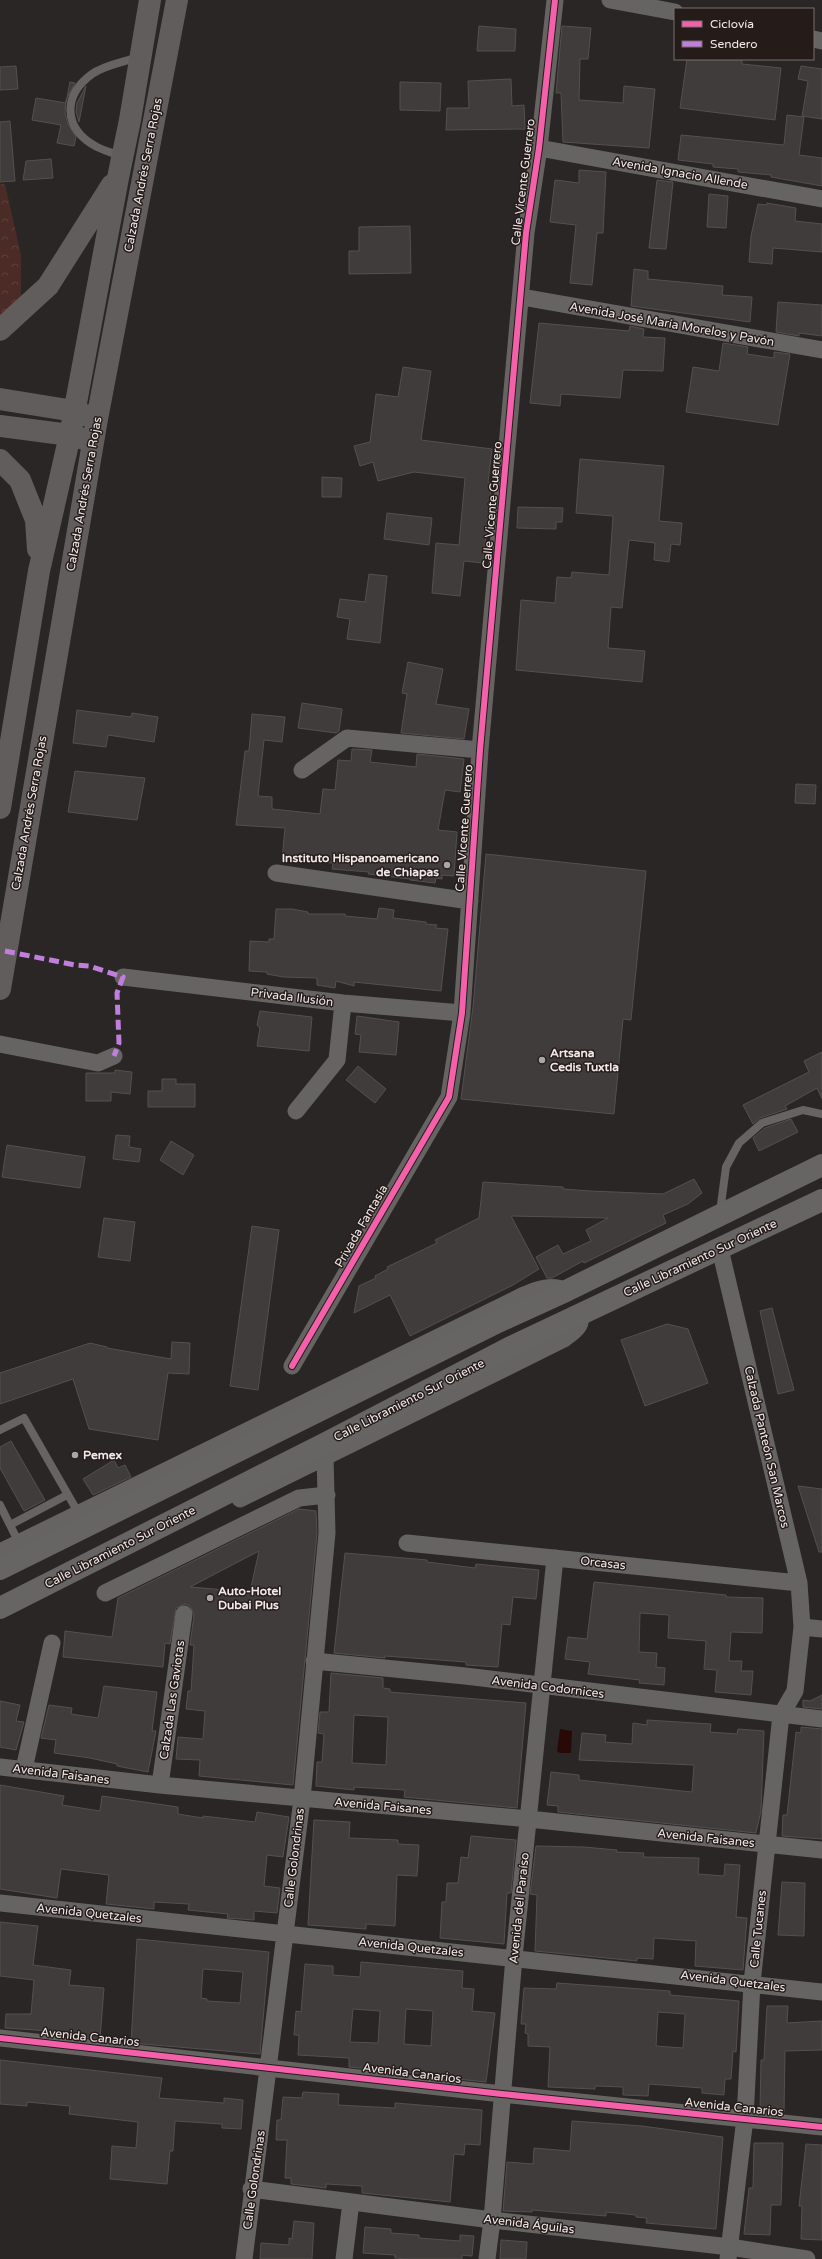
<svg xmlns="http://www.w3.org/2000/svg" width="822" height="2259" font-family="'Varela Round',sans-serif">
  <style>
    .forest { fill: url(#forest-crowns) }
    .water { fill: #270907 }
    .building { fill: #403c3b; stroke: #54504f; fill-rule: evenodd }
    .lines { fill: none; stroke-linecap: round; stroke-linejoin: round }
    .service { stroke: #666363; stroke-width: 8 }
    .minor { stroke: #666363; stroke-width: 17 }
    .secondary { stroke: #605d5c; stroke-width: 22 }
    .primary { stroke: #676464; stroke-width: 22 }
    .quiet { stroke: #c07fdc; stroke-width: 5; stroke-dasharray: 10 5; stroke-linecap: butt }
    .cycleway-casing { stroke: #251c1a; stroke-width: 8 }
    .cycleway { stroke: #f560ab; stroke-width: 6 }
    .poi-dot { fill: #aca5a5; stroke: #251c1a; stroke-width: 1.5 }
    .labels { text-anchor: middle; stroke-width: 3; stroke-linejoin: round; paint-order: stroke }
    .street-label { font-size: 12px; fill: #f1eae9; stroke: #251c1a }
    .poi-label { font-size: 12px; font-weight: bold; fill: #f1eae9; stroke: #251c1a; text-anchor: start }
  </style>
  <defs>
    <pattern id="forest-crowns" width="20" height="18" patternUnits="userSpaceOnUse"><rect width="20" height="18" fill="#4b2b26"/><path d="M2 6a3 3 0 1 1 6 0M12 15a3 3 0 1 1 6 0" fill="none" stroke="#5d403b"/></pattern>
  </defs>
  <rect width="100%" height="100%" fill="#2b2626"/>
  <path class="forest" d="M0,184h5l16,71v45l-21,19z"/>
  <path class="water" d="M560,1729l12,2 -1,22h-11l-3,-2z"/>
  <path class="building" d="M479,26l37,3 -1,22h-38z
    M562,26l29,2 -3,31h-8l-1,41 44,3 1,-17 31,3 -6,59 -86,-6 -2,-49h-5z
    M687,59h55v5l39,4 -6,52 -95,-12z
    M16,66l2,23 -18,1v-23z
    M801,66l21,3v50l-20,-3 6,-35 -10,-2z
    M511,79l1,27 12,-1 1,24 -79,1 1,-22h22l-1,-27z
    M70,82l5,1 -9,17 -1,13 3,11 8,13 -2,9 -17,-3 4,-18 -29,-5 4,-22 30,5z
    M400,82l41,1 -1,28 -40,-1z
    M86,86l-7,36 -3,-10 1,-9z
    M787,115l17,2 -5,38 23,3v28l-51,-9v-2l-33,-3v-3l-25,-2v-3l-35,-4 3,-25 103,10z
    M10,121l5,60 -15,1v-60z
    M51,159l2,19 -30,2 3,-19z
    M579,170l27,2 -3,61h-6l-5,52 -22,-2 6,-58 -26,-3 5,-42 24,3z
    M657,180l16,2 -7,67 -17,-1z
    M709,194l19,2 -2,32 -19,-1z
    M767,203l29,5 -1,13 27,3v28l-49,-4 -1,16 -23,-2 2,-26 7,-32 9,1z
    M410,226l1,47 -62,1v-23h10v-24z
    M634,269l14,2v8l75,7 -1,9 30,2 -2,25 -119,-16z
    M778,302l44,3v31l-23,-3v3l-23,-4z
    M539,323l90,8 1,-5 14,3 -1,8 22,1 -2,33 -40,-1 -3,28 -59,-4 -1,12 -30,-3z
    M723,343l25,4 -1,7 27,4v-6l16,2 -12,71 -92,-13 7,-45 26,4z
    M403,367l28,4 -10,69 71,9 -4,33 4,1 -9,80 -19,-2 -4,35 -28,-3 4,-50 23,2 6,-67 -51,-6 -36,9 -5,-19 -13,4 -6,-20 16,-4 6,-48 22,3z
    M580,459l84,7 -5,55 23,2 -2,22 -9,-1 -2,18 -15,-2 1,-17 -26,-3 -7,68 -11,-1 -3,41 37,3 -3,31 -126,-12 5,-70 34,3 2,-26 14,1 1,-6 37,3 4,-59 -37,-3z
    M322,477l20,1 -1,19h-19z
    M518,507l45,1 -1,14h-6v7l-39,-1z
    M387,513l45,5 -3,27 -45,-6z
    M369,574l18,2 -7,67 -33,-4 3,-20 -13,-2 3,-18 25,3z
    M408,662l35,7 -7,35 33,5 -5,30 -63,-6 6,-39 -5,-1z
    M302,703l40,6 -3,22 -3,2 -38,-5z
    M77,710l54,7 1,-4 26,4 -4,25 -46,-7 -2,12 -33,-4z
    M252,714l33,3 -3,25 -18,-2 -6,56 14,1v12l48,5 3,-25 12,1 3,-30 13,1 1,-12 20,1 -2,12 46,5 1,-13 47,5 -4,33 -15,-2 -7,40 19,2 -3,44 -12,-1v4l-6,-1 -1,5 -25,-3v-1l-42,-5 1,-2 -37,-3 1,-6 -51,-3 3,-32 -49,-3 9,-74h4z
    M75,771l70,7 -8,42 -69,-8z
    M796,784l20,1 -1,19 -20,-1z
    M486,854l160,17 -15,149 -8,-1 -9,95 -153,-15 12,-92z
    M379,908l15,2 -1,8 33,4v2l11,1 -2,3 13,1 -7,62 -87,-9v4l-18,-5 -1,7 -18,-3v-7l-34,-1 -16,-3v-2l-18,-1 1,-30 19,1v-3h5l2,-30h16l16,3v2h37v2l32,3z
    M260,1011l52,6 -3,34 -52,-5 3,-18 -3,-3z
    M357,1016l42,6 -3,33 -37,-3 2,-17 -6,-1z
    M822,1052v47l-5,-11 -32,18 2,3 -27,9 -7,6 -10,-19 66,-33 -5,-11z
    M358,1066l28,23 -11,14 -29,-23z
    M115,1070l17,2 -2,22 -19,-2v9h-25v-28h29z
    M162,1079h14v5h19v23h-47v-16h14z
    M791,1119l7,13 -39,19 -6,-13 12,-10z
    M116,1135l14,1 -1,11 12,2 -2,13 -26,-3z
    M171,1141l23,14 -11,20 -23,-15z
    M7,1145l78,12 -5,31 -78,-11z
    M694,1179l8,14 -14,11 -25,11 3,8 -82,40 -1,-2 -31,17h-5l-11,-21 22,-12 5,9 28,-13 -5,-11 22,-12 -97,-2 28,53 -26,16 -103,51 -20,-41 -36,18 5,-27 17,-8 -1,-2 13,-7 -1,-2 50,-24 -2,-3 44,-22 4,-36 80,5v2l27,2 73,3z
    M104,1218l31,4 -5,39 -32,-4z
    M252,1226l27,4 -21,160 -28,-4z
    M772,1308l22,82 -16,4 -18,-83z
    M667,1324l21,5 20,54 -63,23 -24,-66z
    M172,1342l18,1 -1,31 -21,-1 -10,67 -69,-11 -16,-50 -73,25v-31l90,-30 17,4v1l64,11z
    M11,1441l34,59 -21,11 -24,-43v-21z
    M114,1460l4,8 7,-3 6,12 -38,18 -10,-16z
    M798,1486l24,3v63h-3z
    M299,1509l17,2 1,22 -24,252 -94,-9 1,-16 -24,-1 2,-22 25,2 2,-28 -19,-2 2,-18h3l3,-46h-4l4,-30 -4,-9 -5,-2 -9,4 -6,36 -5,-1 -2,24 -100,-10 2,-26 47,6 6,-39zM259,1551l-9,41 -60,-5z
    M345,1553l82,7v2l48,6 1,-4 63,6 -3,29 -23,-2 -3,28 -8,-1 -4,43 -32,-2v-3l-81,-6v2l-51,-5z
    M594,1582l132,13v2l37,1 -1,35 -31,-1 -2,29h13l-1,10h12l-2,24 -36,-3 2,-22 -13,-1 2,-28 -38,-3 1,-23 -29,-2 -1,39 18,1 -1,14 9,1 -1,17 -25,-2 1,-3 -52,-6 2,-12 -25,-3 3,-22 19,2z
    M331,1673l52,5v10l7,1v3l136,11 -9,105 -113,-11 1,-7 -51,-3v3l-38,-4 1,-24h5l2,-28 -6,-1 2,-21h9zM354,1715l34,2 -2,48 -34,-2z
    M104,1686l53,6 -5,39h4l-8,41 -31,-6v-2l-27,-6 -36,-5 2,-13 -15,-2 8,-33 23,3 -1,6 27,4z
    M822,1695v14l-19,-2v-7l7,1z
    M0,1701l20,4 -4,16 8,1 -8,28 -16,-3z
    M647,1720l64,4 -1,8 27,2 1,-5 26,2 -3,80 -5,22 -198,-21v-6l-11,-1 4,-33 28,3v5l113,12 2,-27 -115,-5 3,-27 24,2 -1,7 27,2 1,-21 14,2z
    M801,1727l21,2v110l-40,-3 1,-21h4l9,-83 5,1z
    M0,1785l64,11 -2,9 38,6 2,-15 76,11v7l25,4v-2l52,6 2,-10 32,5 -6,40 -16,-2 -3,31 16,2 -3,25 -23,-2v9l-27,-2 1,-4 -40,-4 1,-6 -35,-2v7l-48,-5 3,-29 -48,-6 -4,29 -57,-9z
    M314,1820l36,2 -1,16 49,2v4l21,1 -2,31 -20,-1 -2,51 -29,-2v5l-58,-4z
    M471,1836l45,4 -5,53h-4l-3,51 -64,-6 2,-36h4l1,-19h11l3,-26 7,1z
    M536,1846l48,1 33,3 -1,2 28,1 -1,4 56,1 -1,16 26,2 1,-12 15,1 -4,52 11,1 -4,52 -48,-4 1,-25 -42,-3 -1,21 -16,-1v3l-102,-10 2,-56 -7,-1z
    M782,1882l23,1 -1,53 -26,-1z
    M0,1922l38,4 -5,39 38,5 -2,15 35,3 -4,51 -21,-2 1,-4 -75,-5 1,-14h25l3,-34 -34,-4z
    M137,1939l132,13 -9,102 -129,-11zM203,1969l40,3 -3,31 -33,-2v-2l-6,-1z
    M361,1962l102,9 -1,17 12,1 -2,22 23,2 -9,69 -48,-5 1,-2 -90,-8v-9l-51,-3 1,-20h-5l2,-24 5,1 4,-48 28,2v9l27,2zM353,2009l27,2 -2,32 -28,-1zM406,2009l27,2 -2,35 -27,-2z
    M557,1983l113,8v4l69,6 -3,51 -3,-1 -2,28h-6l-1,16 -22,-2v-5l-53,-4 -1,12 -25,-1v-8l-28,-1v3l-47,-2 2,-40 -22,-1v-12l-3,-1 1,-9h-5l3,-36 32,1zM658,2012l27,2 -2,34 -27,-2z
    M767,2006h21l-1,17 35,-2v29l-37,1 -1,61 -24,-1 1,-51h3z
    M0,2060l162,18 -3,20 65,5v-5l19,2 -2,29 -19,-1v-4l-47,-3 -2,30h-3l-3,33 -57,-5 2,-33 24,2 2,-26 -69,-8 1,-8 -43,-4v4l-27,-2z
    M303,2092l36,2 -1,11 57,3v-5l87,7 -2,35 -15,-1 -1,11 -10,-1 -4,48 -88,-9v-7l-36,-2v4l-35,-4v-6h-6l2,-38h-11l1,-20h4l2,-23 19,1z
    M572,2121l70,5 81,11 -7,92 -70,-6 1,-5 -11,-1v-2l-30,-3v4l-74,-6v2l-29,-1 4,-49 26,2 1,-16 36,3z
    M754,2143h29l-2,62h-10l-1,30 -26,-1 5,-46h4z
    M806,2144l16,1v95l-21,-1 1,-33h-3z
    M294,2221l20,2 -2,36h-52l1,-16 28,2v-7l3,1z
    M365,2227l26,2v4l28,2v3l41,3v-6l14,1 -2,20 -10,-1v4h-56l-11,-1v-3l-32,-2z
    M501,2240l26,2 -1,17h-26z"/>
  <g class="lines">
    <path class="service" d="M122,157c-8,-4 -17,-6 -25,-10 -34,-18 -35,-51 -5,-73 12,-9 32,-12 46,-17
      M720,1212l6,-45 13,-24 23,-20 41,-13 19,4
      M0,1430l24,-12 55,96
      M0,1505l10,20 57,-30
      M10,1525l9,18"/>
    <path class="minor" d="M610,0l65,12
      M813,39l9,2
      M539,148l283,51
      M522,297l300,53
      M302,770l45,-32 133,12
      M276,873l194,28
      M123,977l220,26 119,10
      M0,1044l98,19 16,-7
      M296,1111l41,-51 6,-57
      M720,1249l79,334 3,44 20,2
      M292,1366l157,-269 13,-84 18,-263 46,-517 13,-85 16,-148
      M240,1499l324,-160c9,-7 19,-12 16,-25
      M407,1543l392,40
      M0,1552l524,-257c14,-6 28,-11 42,-4
      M105,1593l194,-95 28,-3
      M314,1661l151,15 357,43
      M0,1767l160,18 369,34 293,31
      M24,1769l28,-126
      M160,1785l24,-171
      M0,1903l822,89
      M0,2038l502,56 320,33
      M251,2189l241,31 238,27 77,12
      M244,2259l58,-460 25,-266 -2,-77
      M344,2259l7,-57
      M487,2259l5,-39 22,-263 41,-399
      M728,2259l17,-141 7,-135 29,-268 14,-24 7,-64"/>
    <path class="secondary" d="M0,330l48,-44 64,-101
      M0,399l74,12 14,5
      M0,426l70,9 14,4
      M0,460l20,20 16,40 2,29
      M0,808l39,-237 31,-136 48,-257 12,-58 20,-120
      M0,989l97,-570 80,-419"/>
    <path class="primary" d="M0,1569l498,-247 68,-31 256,-126
      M0,1608l324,-164 185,-96 313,-148"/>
    <path class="quiet" d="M5,951l70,14 14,1 34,11 -6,16 2,50 -5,13"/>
    <g class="cycleway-casing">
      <path id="cycleway" d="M292,1366l157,-269 13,-84 18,-263 46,-517 13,-85 16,-148
        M0,2038l502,56 320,33"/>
    </g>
    <use href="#cycleway" class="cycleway"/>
  </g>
  <g class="poi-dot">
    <circle cx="447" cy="865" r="4"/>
    <circle cx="542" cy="1060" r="4"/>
    <circle cx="75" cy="1455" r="4"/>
    <circle cx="210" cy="1598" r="4"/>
  </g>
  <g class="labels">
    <g class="street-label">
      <text transform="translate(680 173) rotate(10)" y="4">Avenida Ignacio Allende</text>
      <text transform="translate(143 175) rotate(-79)" y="4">Calzada Andrés Serra Rojas</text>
      <text transform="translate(523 182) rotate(-83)" y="4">Calle Vicente Guerrero</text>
      <text transform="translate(672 324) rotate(10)" y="4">Avenida José María Morelos y Pavón</text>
      <text transform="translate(84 494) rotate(-80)" y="4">Calzada Andrés Serra Rojas</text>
      <text transform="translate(492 505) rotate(-85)" y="4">Calle Vicente Guerrero</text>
      <text transform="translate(29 813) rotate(-80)" y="4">Calzada Andrés Serra Rojas</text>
      <text transform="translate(464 828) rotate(-86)" y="4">Calle Vicente Guerrero</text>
      <text transform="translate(292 997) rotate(7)" y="4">Privada Ilusión</text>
      <text transform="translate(361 1226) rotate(-60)" y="4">Privada Fantasía</text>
      <text transform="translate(700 1258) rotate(-25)" y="4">Calle Libramiento Sur Oriente</text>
      <text transform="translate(409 1400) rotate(-27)" y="4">Calle Libramiento Sur Oriente</text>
      <text transform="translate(767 1447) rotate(77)" y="4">Calzada Panteón San Marcos</text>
      <text transform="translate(120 1547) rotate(-27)" y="4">Calle Libramiento Sur Oriente</text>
      <text transform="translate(603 1563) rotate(6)" y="4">Orcasas</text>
      <text transform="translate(548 1687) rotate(7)" y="4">Avenida Codornices</text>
      <text transform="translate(172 1700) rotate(-82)" y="4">Calzada Las Gaviotas</text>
      <text transform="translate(61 1774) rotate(7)" y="4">Avenida Faisanes</text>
      <text transform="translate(383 1806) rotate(5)" y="4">Avenida Faisanes</text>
      <text transform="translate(706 1838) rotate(6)" y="4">Avenida Faisanes</text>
      <text transform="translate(294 1858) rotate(-83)" y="4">Calle Golondrinas</text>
      <text transform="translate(519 1908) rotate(-84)" y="4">Avenida del Paraíso</text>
      <text transform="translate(89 1913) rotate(6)" y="4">Avenida Quetzales</text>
      <text transform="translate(758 1929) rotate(-84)" y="4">Calle Tucanes</text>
      <text transform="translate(411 1947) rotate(6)" y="4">Avenida Quetzales</text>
      <text transform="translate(733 1981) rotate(7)" y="4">Avenida Quetzales</text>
      <text transform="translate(90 2037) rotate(6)" y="4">Avenida Canarios</text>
      <text transform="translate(412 2073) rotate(7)" y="4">Avenida Canarios</text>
      <text transform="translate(734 2107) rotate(6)" y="4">Avenida Canarios</text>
      <text transform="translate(254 2180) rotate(-82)" y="4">Calle Golondrinas</text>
      <text transform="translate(529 2224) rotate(7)" y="4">Avenida Águilas</text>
    </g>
    <g class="poi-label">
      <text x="439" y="862" text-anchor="end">Instituto Hispanoamericano<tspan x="439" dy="14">de Chiapas</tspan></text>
      <text x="550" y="1057">Artsana<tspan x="550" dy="14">Cedis Tuxtla</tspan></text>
      <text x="83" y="1459">Pemex</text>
      <text x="218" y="1595">Auto-Hotel<tspan x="218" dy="14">Dubai Plus</tspan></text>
    </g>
  </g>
  <rect x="674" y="8" width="140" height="52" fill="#251c1a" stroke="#776e6d"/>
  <rect x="682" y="21" width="20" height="6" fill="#f560ab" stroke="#776e6d"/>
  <text x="710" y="28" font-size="12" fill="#f1eae9">Ciclovía</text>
  <rect x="682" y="41" width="20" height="6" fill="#c07fdc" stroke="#776e6d"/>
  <text x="710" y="48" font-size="12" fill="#f1eae9">Sendero</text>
</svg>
